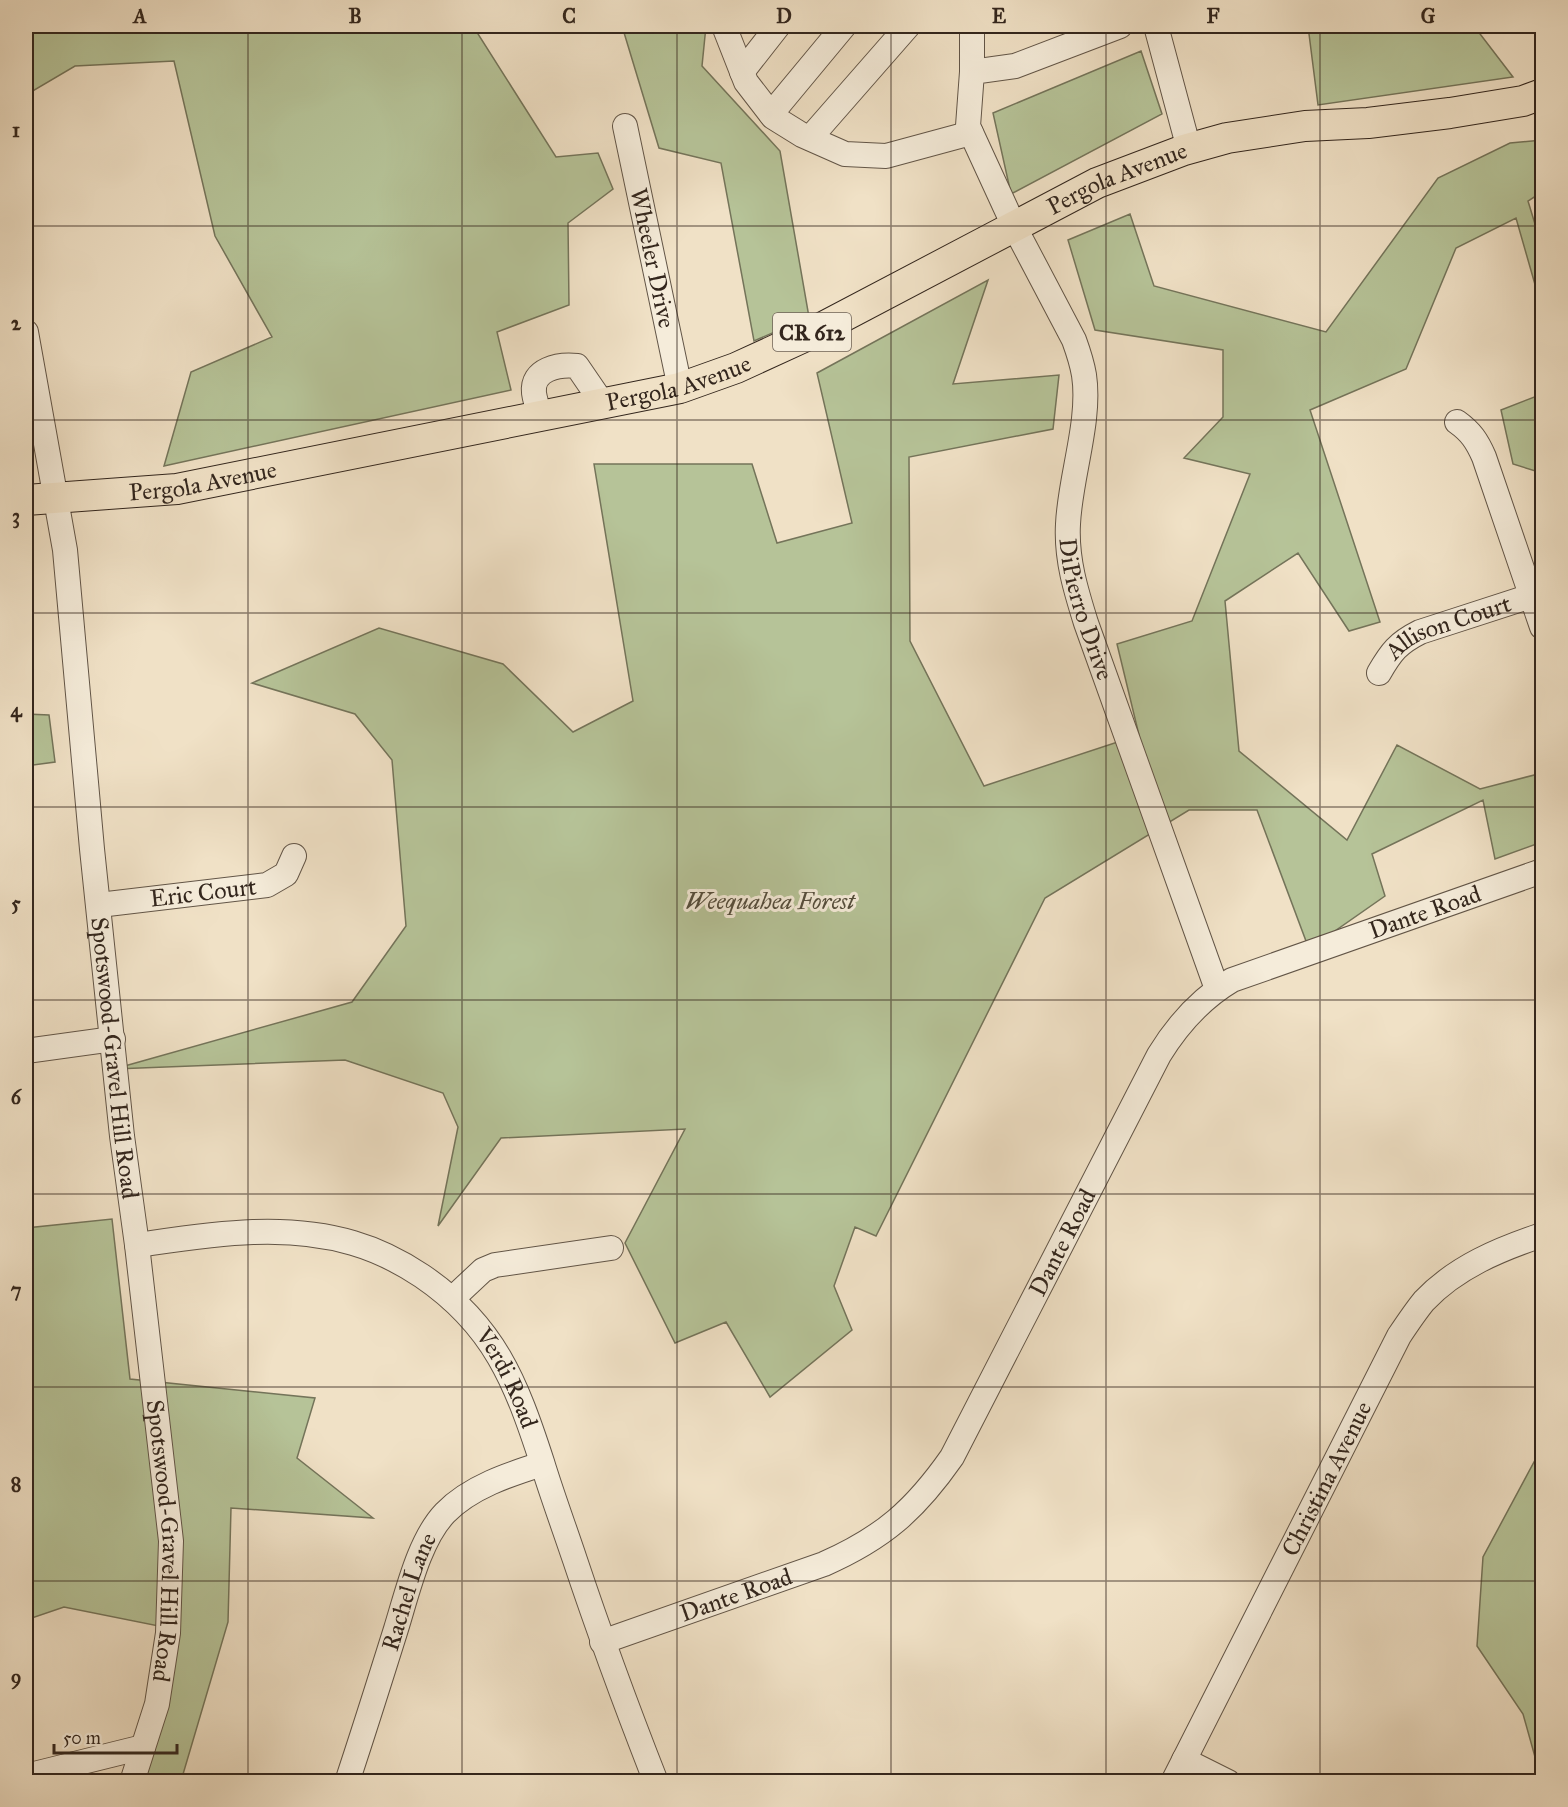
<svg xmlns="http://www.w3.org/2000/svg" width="1568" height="1807" font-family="'IM FELL Great Primer',serif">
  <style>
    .green { fill: #b6c398; stroke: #74745a; stroke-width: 1.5 }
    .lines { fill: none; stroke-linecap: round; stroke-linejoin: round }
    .minor-casing { stroke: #625547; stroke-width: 26 }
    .major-casing { stroke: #33261d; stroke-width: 32 }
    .minor { stroke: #f5ecda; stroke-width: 24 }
    .major { stroke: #f0e1c6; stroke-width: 30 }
    .grid { fill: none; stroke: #33261d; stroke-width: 1.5; stroke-opacity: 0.55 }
    .labels { text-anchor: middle; stroke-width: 6; stroke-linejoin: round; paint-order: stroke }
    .shield { fill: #f5ecda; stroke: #6d6156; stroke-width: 1.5 }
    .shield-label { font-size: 22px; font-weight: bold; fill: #33261d }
    .street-label { font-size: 24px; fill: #33261d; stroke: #f5ecda }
    .park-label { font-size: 24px; font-style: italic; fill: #544d3c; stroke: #f5ecda }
    .neatline { fill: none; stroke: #33261d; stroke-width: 2 }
    .grid-label { font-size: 20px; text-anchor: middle; font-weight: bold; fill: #33261d }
  </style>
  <rect width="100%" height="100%" fill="#f0e1c6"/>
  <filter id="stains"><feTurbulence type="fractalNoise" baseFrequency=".00333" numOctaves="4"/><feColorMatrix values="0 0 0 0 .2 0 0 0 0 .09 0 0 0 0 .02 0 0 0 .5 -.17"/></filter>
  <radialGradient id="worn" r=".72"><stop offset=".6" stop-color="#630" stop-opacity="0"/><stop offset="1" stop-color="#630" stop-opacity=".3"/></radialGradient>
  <path class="green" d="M32,26h441l83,131 42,-4 15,36 -45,34 1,82 -72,27 14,58 -347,76 27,-94 81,-35 -57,-101 -41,-175 -99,5 -49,29v-68z
    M622,26h84l-4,40 78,85 29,166 -55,24 -33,-178 -62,-15z
    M1308,26h166l39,51 -195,28z
    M1141,51l21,63 -151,80 -18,-81z
    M1542,140v52l-14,9 14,46v62l-26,-91 -60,30 -50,121 -96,41 70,212 -31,9 -51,-78 -73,48 14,150 108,89 50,-95 83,44 62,-16v69l-47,17 -12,-59 -111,54 13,42 -76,53 -52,-139h-68l-144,88 -169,338 -21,-9 -21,59 18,44 -82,67 -44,-75 -51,21 -50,-100 60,-114 -184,9 -63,88 20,-99 -15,-34 -98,-33 -231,9 238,-67 54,-76 -14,-166 -37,-46 -103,-31 127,-55 124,36 70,68 60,-31 -39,-237h158l25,79 75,-20 -35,-150 171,-93 -35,104 106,-9 -6,54 -144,28 1,184 74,145 155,-51 -22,-91 75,-23 58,-147 -66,-16 39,-41v-67l-128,-20 -27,-90 62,-26 24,72 172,46 112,-154 72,-35z
    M1542,394v79l-29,-9 -12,-54z
    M26,714l23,1 6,47 -29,4z
    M112,1219l18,160 185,19 -18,60 76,60 -142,-10 -3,114 -47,159h-58l46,-153 -105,-21 -38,13v-392z
    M1542,1447v335l-19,-68 -46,-68 6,-89z"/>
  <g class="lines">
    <g class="minor-casing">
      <g id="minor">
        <path d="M724,26l22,56 27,35 29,18 43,19 41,2 85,-23"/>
        <path id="s1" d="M1120,26l-105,40 -43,6 -4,54 46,100 60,114c4,11 8,23 10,35 7,46 -14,102 -16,149 -2,35 8,67 18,99l131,366"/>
        <path d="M1156,26l33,123"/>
        <path d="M742,72l36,-46"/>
        <path d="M972,72v-46"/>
        <path d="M771,114l73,-88"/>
        <path id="s2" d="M625,126l55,262"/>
        <path d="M810,138l98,-112"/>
        <path id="s3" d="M26,332l39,218 27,299 30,287 15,109 34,296 -3,92 -11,71 -25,78"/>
        <path d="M541,417c-3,-8 -6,-16 -7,-24 -3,-24 25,-29 43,-27l26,38"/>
        <path d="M1457,422c14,10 20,19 27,35l58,170"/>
        <path id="s4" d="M1379,673c12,-21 19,-30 41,-41l111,-36"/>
        <path id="s5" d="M99,905l168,-20 19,-11 8,-18"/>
        <path d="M26,1051l87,-12"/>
        <path id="s6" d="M137,1245c71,-10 145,-23 216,-2 24,7 48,19 69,33 72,49 94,106 120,186 10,33 22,65 33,98 25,75 52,148 81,222"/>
        <path d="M452,1299l31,-29 12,-5 116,-17"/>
        <path id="s7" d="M602,1642l222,-78c59,-26 91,-54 128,-107l207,-402c19,-31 41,-56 73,-75l310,-109"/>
        <path d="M1184,1760l44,22"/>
        <path d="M26,1776l117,-29"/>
        <path id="s8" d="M347,1782c17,-51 33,-102 49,-153 11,-35 23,-89 49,-116 25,-26 65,-39 97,-49"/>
        <path id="s9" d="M1173,1782l226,-446c8,-12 16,-24 25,-35 32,-34 76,-52 118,-66"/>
      </g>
    </g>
    <g class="major-casing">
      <g id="major">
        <path id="s10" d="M26,500l151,-11 503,-101 56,-20 72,-33 289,-152 87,-33 43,-12 78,-12 63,-3 82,-10 73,-12 19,-7"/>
      </g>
    </g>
    <use href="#minor" class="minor"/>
    <use href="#major" class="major"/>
  </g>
  <path class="grid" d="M248,26v1756M462,26v1756M677,26v1756M891,26v1756M1106,26v1756M1320,26v1756M26,226h1516M26,420h1516M26,613h1516M26,807h1516M26,1000h1516M26,1194h1516M26,1387h1516M26,1581h1516"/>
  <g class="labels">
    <rect class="shield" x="773" y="313" width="78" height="38" rx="4.5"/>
    <g class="shield-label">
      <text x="812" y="340">CR 612</text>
    </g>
    <g class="street-label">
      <text dy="8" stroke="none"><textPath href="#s10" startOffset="1150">Pergola Avenue</textPath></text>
      <text dy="8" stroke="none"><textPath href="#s2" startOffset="135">Wheeler Drive</textPath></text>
      <text dy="8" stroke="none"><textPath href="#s10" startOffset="664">Pergola Avenue</textPath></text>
      <text dy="8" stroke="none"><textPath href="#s10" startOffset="178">Pergola Avenue</textPath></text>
      <text dy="8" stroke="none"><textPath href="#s1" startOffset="723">DiPierro Drive</textPath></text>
      <text dy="8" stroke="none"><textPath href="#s4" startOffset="87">Allison Court</textPath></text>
      <text dy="8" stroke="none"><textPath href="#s5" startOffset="105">Eric Court</textPath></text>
      <text dy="8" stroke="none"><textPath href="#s7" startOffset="1167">Dante Road</textPath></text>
      <text dy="8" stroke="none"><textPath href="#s3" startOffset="732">Spotswood-Gravel Hill Road</textPath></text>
      <text dy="8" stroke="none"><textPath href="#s7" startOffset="646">Dante Road</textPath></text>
      <text dy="8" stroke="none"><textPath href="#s6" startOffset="430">Verdi Road</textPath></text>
      <text dy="8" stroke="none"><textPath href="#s9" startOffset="340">Christina Avenue</textPath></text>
      <text dy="8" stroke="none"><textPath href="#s3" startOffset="1218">Spotswood-Gravel Hill Road</textPath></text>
      <text dy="8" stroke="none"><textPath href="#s8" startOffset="200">Rachel Lane</textPath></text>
      <text dy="8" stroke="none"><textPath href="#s7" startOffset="142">Dante Road</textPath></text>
    </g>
    <g class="park-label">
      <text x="770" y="909">Weequahea Forest</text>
    </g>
  </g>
  <rect width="1568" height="1807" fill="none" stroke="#f0e1c6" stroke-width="66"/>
  <path d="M54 1744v9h123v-9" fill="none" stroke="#33261d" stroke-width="3"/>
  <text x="63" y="1744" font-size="18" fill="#33261d" stroke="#f5ecda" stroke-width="4.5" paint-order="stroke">50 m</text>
  <rect x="33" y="33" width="1502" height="1741" class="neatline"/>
  <g class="grid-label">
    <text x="140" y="23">A</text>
    <text x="355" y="23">B</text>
    <text x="569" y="23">C</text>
    <text x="784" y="23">D</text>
    <text x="999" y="23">E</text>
    <text x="1213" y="23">F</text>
    <text x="1428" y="23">G</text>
    <text x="16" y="137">1</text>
    <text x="16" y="330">2</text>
    <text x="16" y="523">3</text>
    <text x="16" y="717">4</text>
    <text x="16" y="910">5</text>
    <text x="16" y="1104">6</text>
    <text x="16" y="1297">7</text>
    <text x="16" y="1491">8</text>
    <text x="16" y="1684">9</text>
  </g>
  <rect width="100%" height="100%" filter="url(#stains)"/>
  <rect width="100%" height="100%" fill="url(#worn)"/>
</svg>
